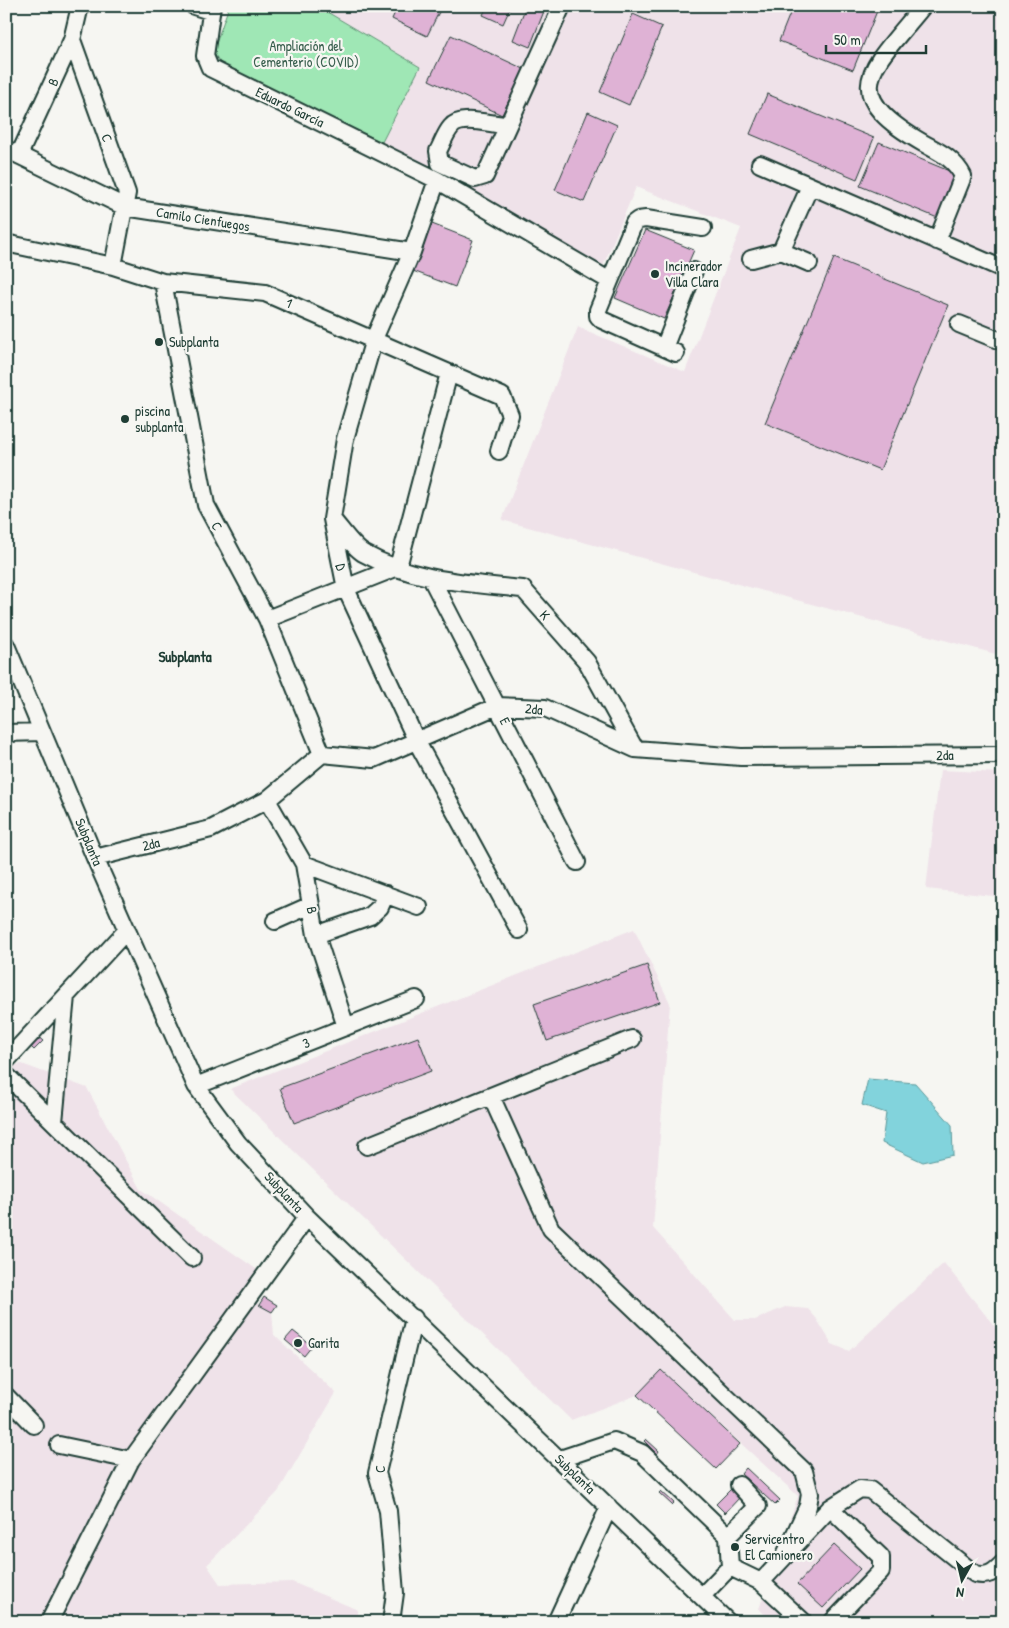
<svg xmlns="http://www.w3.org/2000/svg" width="1009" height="1628" font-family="'Patrick Hand',sans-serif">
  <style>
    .built { fill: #efe2e9 }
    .green { fill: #9fe7b5; stroke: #5f9274 }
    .water { fill: #82d3dc; stroke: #5a9799 }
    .building { fill: #dfb2d5; stroke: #1f3d34 }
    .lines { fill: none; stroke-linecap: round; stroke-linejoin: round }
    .minor-casing { stroke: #1f3d34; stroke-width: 20 }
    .minor { stroke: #f6f6f2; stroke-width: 16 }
    .poi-dot { fill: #1f3d34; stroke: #f6f6f2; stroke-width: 2 }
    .labels { text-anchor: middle; stroke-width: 4.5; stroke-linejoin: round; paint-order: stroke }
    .park-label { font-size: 14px; fill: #395f4e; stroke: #f6f6f2 }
    .street-label { font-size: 14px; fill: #1f3d34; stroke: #f6f6f2 }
    .poi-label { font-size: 14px; fill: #1f3d34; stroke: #f6f6f2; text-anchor: start }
    .neighbourhood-label { font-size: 15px; font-weight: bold; fill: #1f3d34; stroke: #f6f6f2 }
  </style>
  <rect width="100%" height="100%" fill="#f6f6f2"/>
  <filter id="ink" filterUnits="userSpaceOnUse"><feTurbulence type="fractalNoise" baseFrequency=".02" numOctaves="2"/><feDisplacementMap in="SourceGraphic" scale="10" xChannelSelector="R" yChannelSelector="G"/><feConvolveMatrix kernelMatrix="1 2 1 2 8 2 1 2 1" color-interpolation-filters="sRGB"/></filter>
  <g filter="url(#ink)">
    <path class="built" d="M317,6h686v650l-501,-136 76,-193 107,45 56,-144 -105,-41 -33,79 -221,-124 37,-75z
      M940,770l63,3v124l-77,-8z
      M634,929l36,74 -17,225 82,92h20l30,-13 23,2 8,9 16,26 17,7 95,-88 59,74v285h-230l-14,-13 39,-113 -137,-126 -24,25 -66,25 -341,-331z
      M22,1064l65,24 54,101 118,82 -16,24 29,17 2,23 62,58 -58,99 -71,73 13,19 72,-2 66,28 -4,12h-348v-556z"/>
    <path class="green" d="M229,6h88l103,61 -38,75 -159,-75 -10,-15z"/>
    <path class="water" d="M868,1079l47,4 37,42 1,30 -30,7 -41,-19 4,-30 -24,-8z"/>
    <path class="building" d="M398,6h44l-15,30 -35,-17z
      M487,6h24l-8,18 -20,-9z
      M526,6h20l-16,41 -17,-7z
      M793,6h86l-26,64 -74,-29z
      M633,14l29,13 -33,78 -29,-13z
      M451,35l73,34 -22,46 -73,-35z
      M767,94l107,44 -17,41 -107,-45z
      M588,112l29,13 -33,77 -29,-12z
      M879,142l80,33 -19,44 -80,-33z
      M432,224l41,16 -18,47 -42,-16z
      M645,230l49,20 -30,69 -49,-21z
      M834,258l114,47 -68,165 -115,-47z
      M647,965l13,37 -113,39 -13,-37z
      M36,1035l7,6 -9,9 -4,-4z
      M418,1037l13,34 -137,52 -14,-35z
      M264,1297l13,8 -5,7 -13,-7z
      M293,1331l19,15 -8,10 -19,-16z
      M661,1370l79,74 -24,25 -79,-74z
      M646,1439l13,12 -2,3 -13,-13z
      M746,1468l34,32 -5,5 -34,-31z
      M731,1489l9,8 -15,16 -9,-9z
      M661,1491l13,12 -2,2 -13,-12z
      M834,1545l26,24 -37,39 -26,-24z"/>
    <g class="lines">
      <g class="minor-casing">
        <path id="minor" d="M194,6l16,5
          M212,6l-7,50 5,12 227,112 173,101
          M923,6c-49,61 -90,86 0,137 16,9 31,15 40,33l-26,65
          M72,40l55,153 -14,73
          M507,125c-15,0 -46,-11 -56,2 -6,7 -9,17 -13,24l2,12 35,16 10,-3 77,-170
          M6,149l119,58 287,45
          M19,155l53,-115 8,-34
          M760,164l243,105
          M437,180l-25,72 -38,87 -29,100 -13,80 14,70 71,153 102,188
          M6,245l4,-1 103,22 50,16 102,11 237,103 8,19 -11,36
          M781,251l29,-65
          M751,259l30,-8 28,12
          M163,282l43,223 61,114 55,135
          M959,324l44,18
          M664,348l30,-77
          M676,353l-74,-33 -4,-4v-6l36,-87 4,-3 8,-1 57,9
          M332,519c9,10 20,27 31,34 50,28 104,30 160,36l64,73 48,87
          M432,580l145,282
          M267,619l131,-52 51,-194
          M6,645l89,213 101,228 42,57 69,74 421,405
          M6,733l36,-1
          M267,800l37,64 12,71 30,92
          M95,858l116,-29 56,-29 55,-46 52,5 123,-53 48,2 90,41 106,8 262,-2
          M304,864l115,43
          M275,921l36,-16
          M316,935l54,-19 10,-9 6,-13
          M6,1061l121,-131
          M6,1075l186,183
          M196,1086l220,-87
          M491,1096l60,133 253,242 6,23 -2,12 -24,51
          M54,1122l12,-126
          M367,1146l265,-107
          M6,1396l28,29
          M59,1445l72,15
          M560,1459l54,-18 28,12 86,83 2,31 -28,29
          M830,1508l51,49v14l-49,51
          M728,1536l30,-30 -19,-21
          M730,1567l31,15 43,40
          M761,1582l69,-74 30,-19 10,1 105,84c13,3 18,-1 28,-11
          M49,1622l82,-162 176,-243
          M391,1622l4,-29 -7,-82 -11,-38 37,-155
          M556,1622l53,-115"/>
      </g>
      <use href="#minor" class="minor"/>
    </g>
  </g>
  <g class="poi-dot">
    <circle cx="655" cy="274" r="5"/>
    <circle cx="159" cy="342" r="5"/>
    <circle cx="125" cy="419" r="5"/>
    <circle cx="298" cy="1343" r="5"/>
    <circle cx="735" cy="1547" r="5"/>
  </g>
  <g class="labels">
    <g class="park-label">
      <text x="306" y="51">Ampliación del<tspan x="306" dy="16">Cementerio (COVID)</tspan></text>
    </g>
    <g class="street-label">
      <text transform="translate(53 82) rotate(-66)" y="5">B</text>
      <text transform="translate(290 107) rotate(26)" y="5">Eduardo García</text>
      <text transform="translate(107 138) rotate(70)" y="5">C</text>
      <text transform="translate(203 219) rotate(9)" y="5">Camilo Cienfuegos</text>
      <text transform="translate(289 303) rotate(23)" y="5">1</text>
      <text transform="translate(217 526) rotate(62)" y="5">C</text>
      <text transform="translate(341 567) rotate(79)" y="5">D</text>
      <text transform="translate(545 615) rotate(49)" y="5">K</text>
      <text transform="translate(534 709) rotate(6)" y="5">2da</text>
      <text transform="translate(505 721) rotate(63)" y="5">E</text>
      <text transform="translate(945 755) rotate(-1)" y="5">2da</text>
      <text transform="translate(89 842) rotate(67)" y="5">Subplanta</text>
      <text transform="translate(151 844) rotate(-14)" y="5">2da</text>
      <text transform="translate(312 910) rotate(80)" y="5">B</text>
      <text transform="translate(306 1043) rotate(-22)" y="5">3</text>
      <text transform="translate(284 1192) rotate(47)" y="5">Subplanta</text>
      <text transform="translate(380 1469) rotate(-86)" y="5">C</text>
      <text transform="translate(575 1474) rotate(44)" y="5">Subplanta</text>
    </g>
    <g class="poi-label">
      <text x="665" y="271">Incinerador<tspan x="665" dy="16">Villa Clara</tspan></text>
      <text x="169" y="347">Subplanta</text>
      <text x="135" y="416">piscina<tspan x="135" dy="16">subplanta</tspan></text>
      <text x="308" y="1348">Garita</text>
      <text x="745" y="1544">Servicentro<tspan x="745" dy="16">El Camionero</tspan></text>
    </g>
    <g class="neighbourhood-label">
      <text x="185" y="662">Subplanta</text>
    </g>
  </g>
  <rect width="1009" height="1628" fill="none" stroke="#f6f6f2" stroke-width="25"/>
  <rect x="12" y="12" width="984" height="1603" fill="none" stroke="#1f3d34" stroke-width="2" filter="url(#ink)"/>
  <g transform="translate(962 1580) rotate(188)" stroke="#f6f6f2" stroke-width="4" paint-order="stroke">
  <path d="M0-4L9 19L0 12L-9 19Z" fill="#1f3d34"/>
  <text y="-8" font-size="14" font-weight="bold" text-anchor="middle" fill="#1f3d34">N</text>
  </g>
  <path d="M826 45v8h100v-8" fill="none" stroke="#1f3d34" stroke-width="2.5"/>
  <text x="834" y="45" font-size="15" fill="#1f3d34" stroke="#f6f6f2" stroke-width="4" paint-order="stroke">50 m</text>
</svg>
